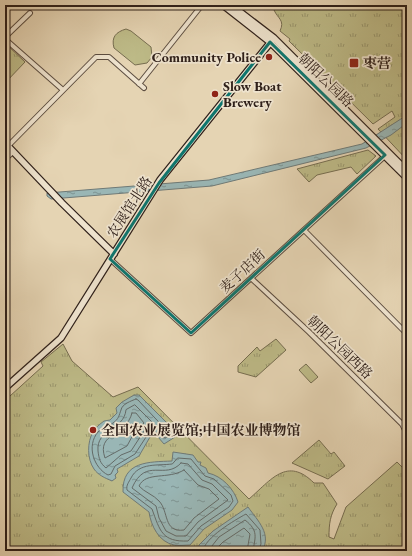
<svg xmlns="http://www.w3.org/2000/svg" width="412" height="556" font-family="'EB Garamond','Noto Serif SC',serif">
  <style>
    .grass { fill: url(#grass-tufts); stroke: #766d50 }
    .pitch { fill: #bdba87; stroke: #766d50 }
    .water { fill: url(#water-ripples); stroke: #6f7a77 }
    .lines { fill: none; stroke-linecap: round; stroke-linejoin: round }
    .shore { stroke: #646b68; stroke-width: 1 }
    .canal { stroke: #99b6b5; stroke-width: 4 }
    .street-casing { stroke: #5c4d40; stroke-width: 6 }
    .secondary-casing { stroke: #2f201a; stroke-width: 8 }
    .street { stroke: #eee3ce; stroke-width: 4 }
    .secondary { stroke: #eee3ce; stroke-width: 5.5 }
    .marked { fill: none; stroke: #0f766e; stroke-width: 3; stroke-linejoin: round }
    .poi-dot { fill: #8f2418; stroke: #eee3ce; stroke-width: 1.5 }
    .labels { text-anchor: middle; stroke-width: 3.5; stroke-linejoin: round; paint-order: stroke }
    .poi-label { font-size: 14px; font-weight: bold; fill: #2f201a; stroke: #eee3ce; text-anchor: start }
    .street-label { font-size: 14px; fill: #2f201a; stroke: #eee3ce }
  </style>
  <defs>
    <pattern id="grass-tufts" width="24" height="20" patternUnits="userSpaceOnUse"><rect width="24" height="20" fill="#bdba87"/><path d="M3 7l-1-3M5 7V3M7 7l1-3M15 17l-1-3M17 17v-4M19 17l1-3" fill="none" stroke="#9a976e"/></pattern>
    <pattern id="water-ripples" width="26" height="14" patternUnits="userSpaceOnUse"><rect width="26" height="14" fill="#99b6b5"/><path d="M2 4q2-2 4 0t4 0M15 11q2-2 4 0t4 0" fill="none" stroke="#7d9492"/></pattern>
  </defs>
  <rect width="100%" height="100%" fill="#e5d4b3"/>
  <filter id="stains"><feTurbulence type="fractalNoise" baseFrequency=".005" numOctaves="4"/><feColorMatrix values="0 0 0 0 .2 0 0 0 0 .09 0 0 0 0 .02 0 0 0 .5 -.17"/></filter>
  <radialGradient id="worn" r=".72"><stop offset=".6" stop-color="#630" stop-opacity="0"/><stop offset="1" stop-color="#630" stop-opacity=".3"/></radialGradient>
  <path class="grass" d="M276,5h131v155l-29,-31 17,-12 -3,-6 -19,13 -84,-83 1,-2 -10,-8c5,-11 -2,-12 -6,-21z
    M5,43l20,19 -20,21z
    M368,150l8,6 -19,18 -6,-7 -34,8 -8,7 -12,-13z
    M276,339l10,11 -30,27 -18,-5v-6l19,-19 3,4z
    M63,344l9,17 41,36 25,-10 111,112c22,-19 38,-43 65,-16h9l14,21c-7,11 -8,20 -8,33l5,2 12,-32 51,-45 9,9 1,11v69h-402v-153l4,-3 1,1 33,-30 -2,-4z
    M319,440l12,14 3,-2 11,14 -17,13 -36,-16z"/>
  <path class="pitch" d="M126,29l5,2 20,16 1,10 -5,6 -12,2 -21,-17c-3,-11 2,-16 12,-19z
    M306,364l12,13 -7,6 -12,-13z"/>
  <path class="water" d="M407,115v8l-16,12 -25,13 -154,38 -161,13 -4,-3v-3l162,-13 153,-36z
    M134,395h5l37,37 -1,5 -11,7 -6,-7 -5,-2 -3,2 -11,19 -22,13 1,3 -3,3 1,3 -4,3c-7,-3 -14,-6 -18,-12 -7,-10 -7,-27 -1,-37 2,-4 7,-8 11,-11l6,-1 7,-7 -1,-5 6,-6z
    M173,452l20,3 5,7h3l-1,3 6,3 2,5c14,3 26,16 30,29l-6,8 -28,19 -14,16c-5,0 -11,1 -16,0 -15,-3 -23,-19 -25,-33l-26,-20c-1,-31 26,-30 49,-31z
    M248,507c10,14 24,27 14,44h-63v-6l14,-14z"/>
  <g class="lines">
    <path class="shore" d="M136,399l2,1 33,35 -6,3 -10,-6 -7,2 -13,20 -20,12 -4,8 -3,1c-14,-7 -22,-29 -10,-43 6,-7 10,-5 15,-9 6,-4 6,-8 8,-13 1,-6 10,-9 15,-11z
      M135,405l20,20 -11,6 -13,20 -10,4 -15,13c-6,-5 -7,-9 -8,-17 -2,-23 26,-20 28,-41z
      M132,413h4l8,10 -10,10 -7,13 -22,12c-9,-26 21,-21 27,-45z
      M178,458l13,1 14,17 9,3 17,16 2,6 -4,6 -28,19 -13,15c-26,1 -28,-10 -36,-32l-25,-19c-1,-5 2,-8 4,-12 8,-16 27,-12 41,-14z
      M181,463l7,1 14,16 10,4 16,16 -30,22 -12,14h-10l-10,-5 -7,-13 -3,-12 -24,-18c14,-32 33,-7 49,-25z
      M184,470l14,15 11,4 10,10 -25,19 -10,12c-21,3 -15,-19 -25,-29 -5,-6 -15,-9 -20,-15 7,-15 29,-6 45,-16z
      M203,551c1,-13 32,-31 43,-37l14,16 1,14 -3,7
      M208,551l11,-14 26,-17c14,11 10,17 8,31
      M214,551l9,-9 21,-14 6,6 -3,17"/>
    <path class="canal" d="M5,178l3,1"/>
    <g class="street-casing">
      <path id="street" d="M5,37l25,-24
        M5,39l58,51
        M139,84l63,-79
        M8,146l88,-89h13l35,31
        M5,159l8,-7
        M304,230l103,104
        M110,259l81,74 195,-178
        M252,279l57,53 93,92 5,10"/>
    </g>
    <g class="secondary-casing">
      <path id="secondary" d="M223,5l47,37 137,136
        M231,5l43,33 133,133
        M5,143l57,60 52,51
        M5,388l56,-50 99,-158 114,-142"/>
    </g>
    <use href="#street" class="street"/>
    <use href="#secondary" class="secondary"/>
  </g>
  <path class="marked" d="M270,42l115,113 -194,178 -81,-74 49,-76z"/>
  <g class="poi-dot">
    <circle cx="269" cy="57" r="4"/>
    <rect x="349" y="58" width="10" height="10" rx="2"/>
    <circle cx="215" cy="94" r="4"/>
    <circle cx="93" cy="430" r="4"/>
  </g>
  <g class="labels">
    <g class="poi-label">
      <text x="261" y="62" text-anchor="end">Community Police</text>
      <text x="363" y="68">枣营</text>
      <text x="223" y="91">Slow Boat<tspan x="223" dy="16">Brewery</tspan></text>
      <text x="101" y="435">全国农业展览馆;中国农业博物馆</text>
    </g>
    <g class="street-label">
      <text transform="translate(326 80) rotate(44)" y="5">朝阳公园路</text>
      <text transform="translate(129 207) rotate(-57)" y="5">农展馆北路</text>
      <text transform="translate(242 271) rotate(-43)" y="5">麦子店街</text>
      <text transform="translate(340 347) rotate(44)" y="5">朝阳公园西路</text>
    </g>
  </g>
  <rect width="412" height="556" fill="none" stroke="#e5d4b3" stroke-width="20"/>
  <rect x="6" y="6" width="400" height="544" fill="none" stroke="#2f201a" stroke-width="2"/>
  <rect x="10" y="10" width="392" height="536" fill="none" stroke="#2f201a"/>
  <rect width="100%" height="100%" filter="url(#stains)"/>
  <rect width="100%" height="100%" fill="url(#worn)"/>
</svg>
